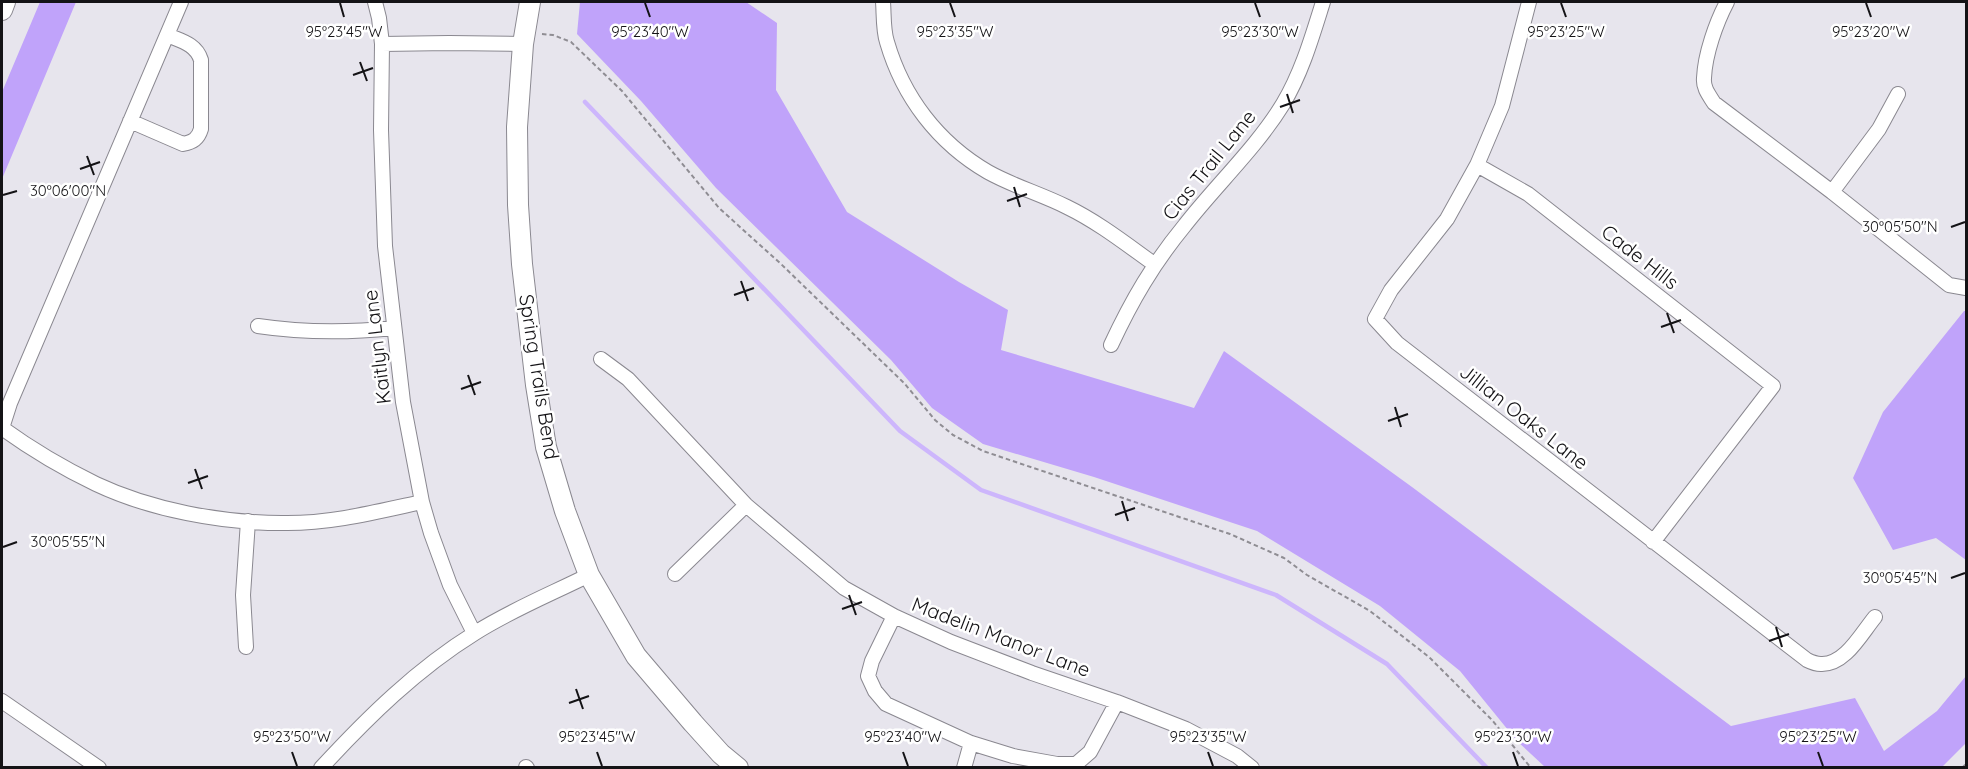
<svg xmlns="http://www.w3.org/2000/svg" width="1968" height="769" font-family="Quicksand,sans-serif">
  <style>
    .forest { fill: #c0a3fa }
    .lines { fill: none; stroke-linecap: round; stroke-linejoin: round }
    .stream { stroke: #cdb6fc; stroke-width: 4.5 }
    .street-casing { stroke: #8a8890; stroke-width: 16 }
    .secondary-casing { stroke: #8a8890; stroke-width: 22 }
    .path { stroke: #8f8d93; stroke-width: 2; stroke-dasharray: 4.5 3; stroke-linecap: butt }
    .street { stroke: #fff; stroke-width: 14 }
    .secondary { stroke: #fff; stroke-width: 20 }
    .ticks { fill: none; stroke: #141316; stroke-width: 2 }
    .labels { text-anchor: middle; stroke-width: 5; stroke-linejoin: round; paint-order: stroke }
    .street-label { font-size: 20px; fill: #141316; stroke: #fff }
    .ticks-label { font-size: 15px; text-anchor: middle; fill: #141316; stroke: #fff; stroke-width: 5; stroke-linejoin: round; paint-order: stroke }
  </style>
  <rect width="100%" height="100%" fill="#e7e5ed"/>
  <path class="forest" d="M40,2h36l-74,177v-87z
    M580,2h166l31,21 -1,67 71,122 112,70 49,28 -7,40 193,58 30,-57 188,136 319,239 124,-28 29,53 53,-40 29,-35v67l-24,24h-397l-28,-26 -57,-70 -80,-65 -123,-75 -163,-54 -111,-33 -51,-36 -41,-48 -175,-172 -75,-87 -64,-67z
    M1964,311h2v249l-30,-22 -43,12 -40,-72 30,-66z"/>
  <g class="lines">
    <path class="stream" d="M585,102l315,329 81,59 295,105 111,69 100,104"/>
    <g class="street-casing">
      <path id="street" d="M375,2l4,16 3,26 -1,86 4,116 18,156 19,100 9,31 19,52 24,48
        M883,2c1,12 0,28 4,40 16,55 51,101 101,130 25,14 53,22 79,35 31,15 59,37 87,57
        M1529,2l-27,104 -25,59 -30,54 -56,71 -16,29 22,24 410,317c4,2 9,4 14,4 24,1 40,-30 54,-47
        M1727,2c-11,21 -22,52 -23,76 -1,10 5,17 10,25l118,89 117,93 17,3
        M382,44l67,-1 74,1
        M130,121l53,23c10,-2 15,-5 18,-15v-69c-5,-16 -20,-19 -34,-25
        M1477,165l51,29 245,192 -120,156
        M1832,192l47,-63 19,-35
        M258,326c47,7 88,7 135,2
        M1111,345c21,-45 42,-81 74,-120 32,-41 71,-77 98,-121 19,-32 29,-67 40,-102
        M601,359l27,20 118,126 98,83 50,28 57,26 81,31 85,29 69,27 51,27 15,12
        M2,428l8,-25 171,-401
        M2,428c29,21 61,40 94,56 55,26 126,39 186,39 47,1 94,-11 140,-21
        M675,574l71,-69
        M894,616l-22,45 -4,15 7,15 11,13 85,39 42,13 44,8h19l14,-12 27,-50
        M246,647l-3,-52 5,-74
        M2,701l97,67
        M526,767l1,1
        M321,768c47,-51 96,-99 154,-135 36,-23 76,-39 114,-58
        M964,768l7,-25"/>
    </g>
    <g class="secondary-casing">
      <path id="secondary" d="M530,2l-7,42 -6,83 1,78 4,59 14,121 10,62 19,64 24,64 47,81 57,67 28,31 17,14
        M2,10l3,-8"/>
    </g>
    <path class="path" d="M542,34l11,1 18,7 51,49 97,117 62,56 123,119 31,37 18,15 30,16 247,83 54,24 23,17 63,36 59,46 63,63 39,48
      M1962,768l4,-4"/>
    <use href="#street" class="street"/>
    <use href="#secondary" class="secondary"/>
  </g>
  <path class="ticks" d="M340,3l4,14M645,3l5,14M950,3l5,14M1255,3l5,14M1561,3l5,14M1866,3l5,14M360,62l7,19M353,75l20,-7M1287,94l6,19M1280,107l20,-7M87,156l7,19M80,169l20,-7M1014,187l6,20M3,195l14,-4M1007,201l20,-7M1951,227l14,-5M741,281l7,20M734,295l20,-7M1667,313l7,20M1661,327l20,-7M468,375l7,20M461,389l20,-7M1395,407l6,20M1388,421l20,-7M195,469l7,20M188,483l20,-7M1122,501l6,20M1115,515l20,-7M3,547l14,-5M1951,578l14,-5M849,595l7,20M842,609l20,-7M1776,627l6,20M1769,641l20,-7M576,689l7,20M569,703l20,-7M292,752l5,14M597,752l5,14M903,752l5,14M1208,752l5,14M1513,752l5,14M1818,752l5,14"/>
  <g class="labels">
    <g class="street-label">
      <text transform="translate(1209 165) rotate(-51)" y="7">Cias Trail Lane</text>
      <text transform="translate(1640 257) rotate(38)" y="7">Cade Hills</text>
      <text transform="translate(377 347) rotate(-97)" y="7">Kaitlyn Lane</text>
      <text transform="translate(539 377) rotate(81)" y="7">Spring Trails Bend</text>
      <text transform="translate(1524 417) rotate(38)" y="7">Jillian Oaks Lane</text>
      <text transform="translate(1001 637) rotate(21)" y="7">Madelin Manor Lane</text>
    </g>
  </g>
  <g class="ticks-label">
    <text x="344" y="37">95°23'45"W</text>
    <text x="650" y="37">95°23'40"W</text>
    <text x="955" y="37">95°23'35"W</text>
    <text x="1260" y="37">95°23'30"W</text>
    <text x="1566" y="37">95°23'25"W</text>
    <text x="1871" y="37">95°23'20"W</text>
    <text x="68" y="196">30°06'00"N</text>
    <text x="1900" y="232">30°05'50"N</text>
    <text x="68" y="547">30°05'55"N</text>
    <text x="1900" y="583">30°05'45"N</text>
    <text x="292" y="742">95°23'50"W</text>
    <text x="597" y="742">95°23'45"W</text>
    <text x="903" y="742">95°23'40"W</text>
    <text x="1208" y="742">95°23'35"W</text>
    <text x="1513" y="742">95°23'30"W</text>
    <text x="1818" y="742">95°23'25"W</text>
  </g>
  <rect width="1968" height="769" fill="none" stroke="#141316" stroke-width="6"/>
</svg>
